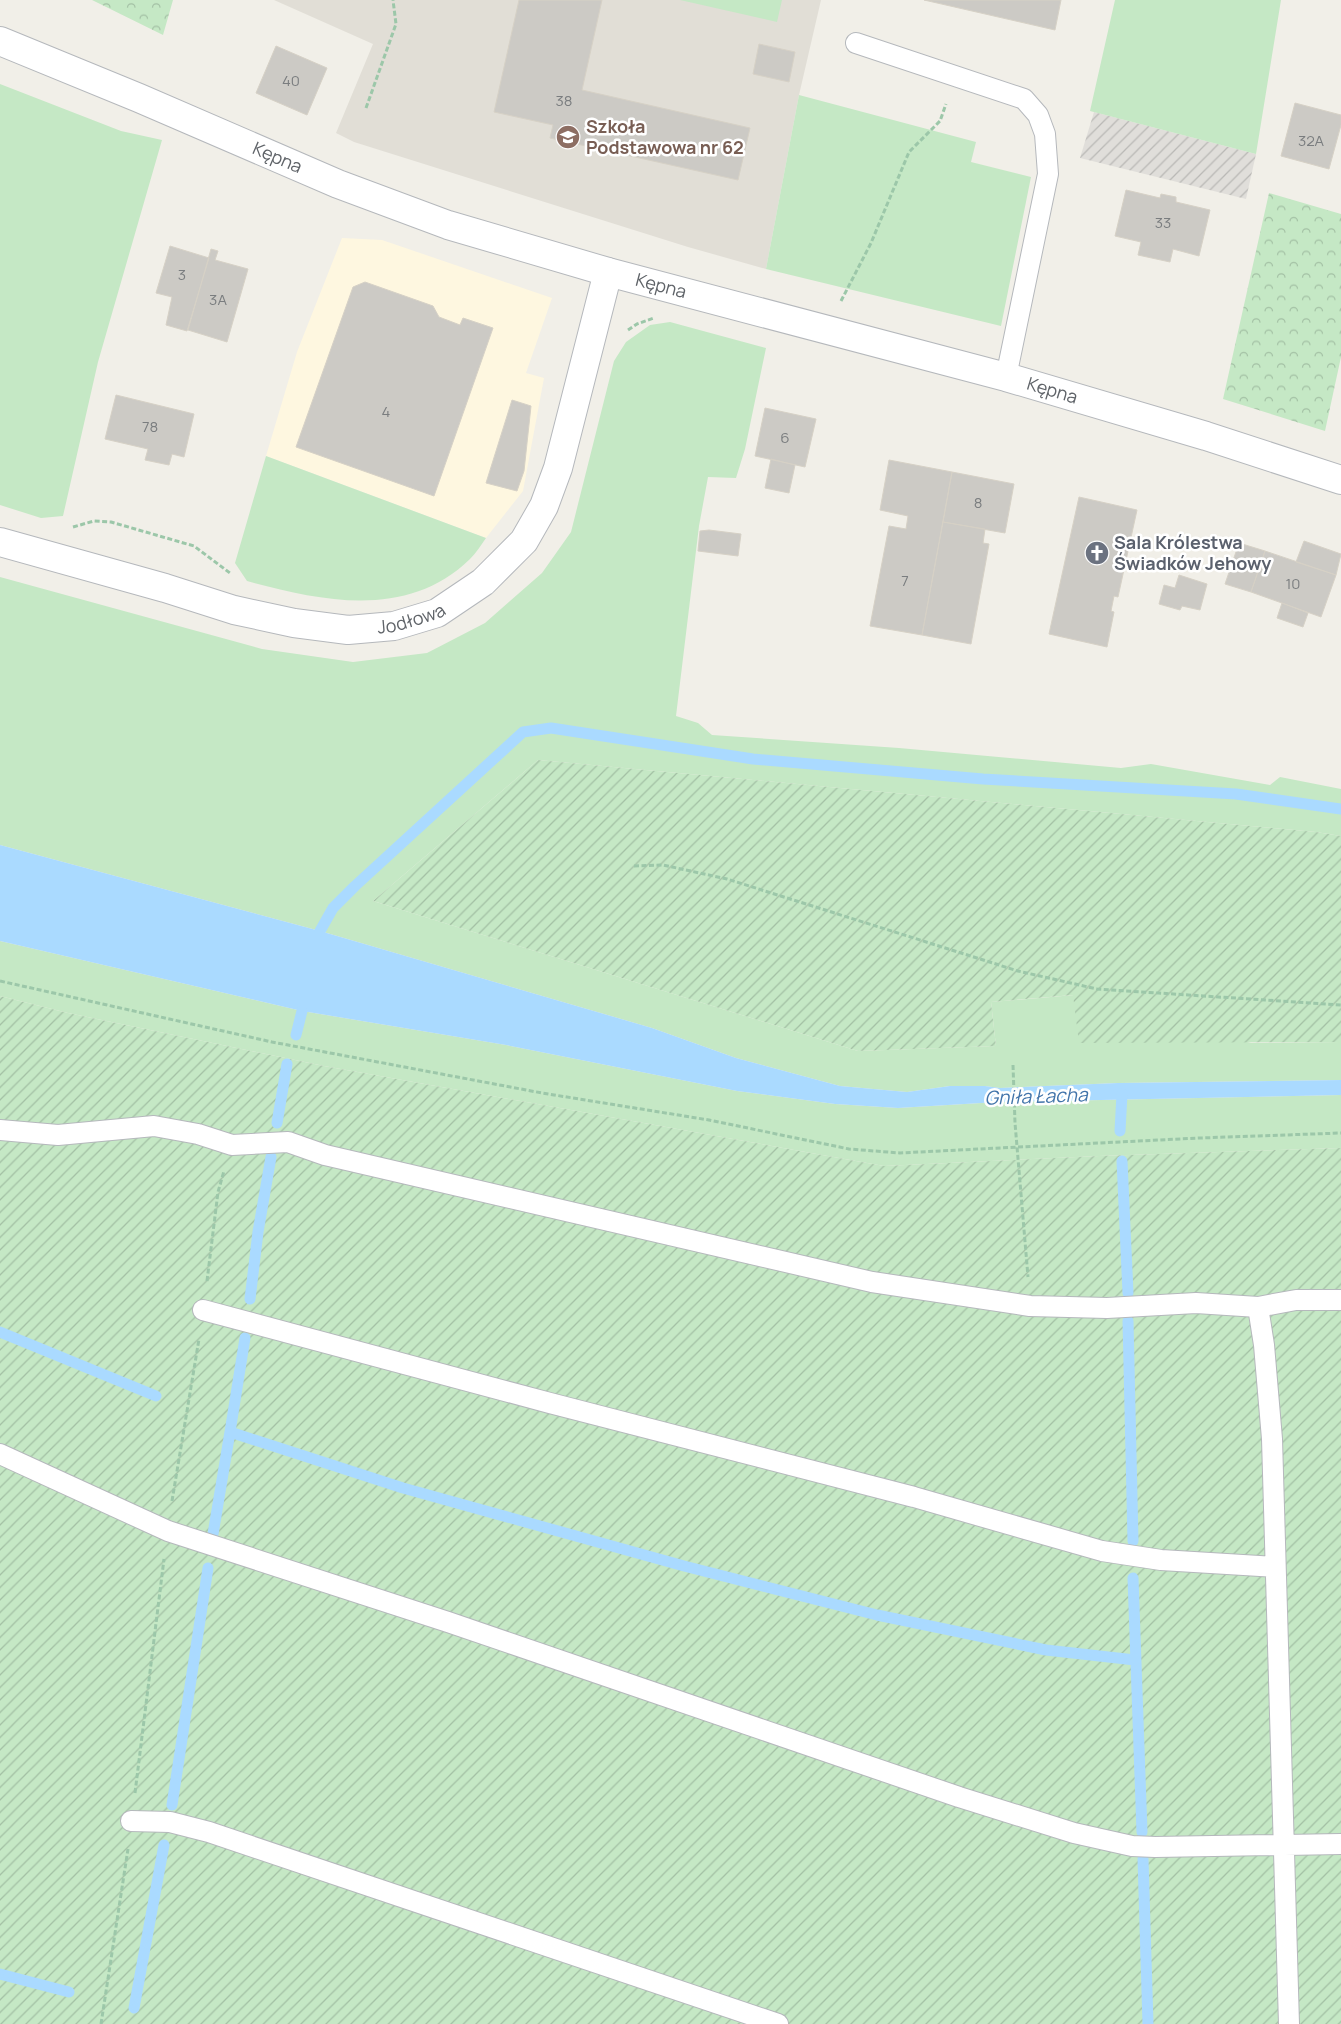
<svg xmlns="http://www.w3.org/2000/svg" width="1341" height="2024" font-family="Manrope,sans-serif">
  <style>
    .commercial { fill: #fef7e0 }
    .industrial { fill: url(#industrial-furrows) }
    .education { fill: #e1ded6 }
    .grass { fill: #c5e8c5 }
    .forest { fill: url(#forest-crowns) }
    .garden { fill: url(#garden-furrows) }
    .water { fill: #aadaff }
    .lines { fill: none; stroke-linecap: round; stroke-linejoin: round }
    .stream { stroke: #aadaff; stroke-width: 11 }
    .building { fill: #cccac5; stroke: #d6d1c6 }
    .service-casing { stroke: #b5b8bc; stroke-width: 22 }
    .minor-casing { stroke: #b5b8bc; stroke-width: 30 }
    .tertiary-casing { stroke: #b5b8bc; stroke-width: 30 }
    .path { stroke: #9cc7a9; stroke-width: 3; stroke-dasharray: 5 2.5; stroke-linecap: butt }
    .service { stroke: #fff; stroke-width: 20 }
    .minor { stroke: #fff; stroke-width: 28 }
    .tertiary { stroke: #fff; stroke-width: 28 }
    .labels { text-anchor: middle; stroke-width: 5; stroke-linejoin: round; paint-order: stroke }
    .number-label { font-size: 15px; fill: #7a7d7f }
    .education-label { font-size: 18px; font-weight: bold; fill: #785e54; stroke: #fff; text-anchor: start }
    .street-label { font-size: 18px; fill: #5f6368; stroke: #fff }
    .worship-label { font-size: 18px; font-weight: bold; fill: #5b616d; stroke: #fff; text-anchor: start }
    .water-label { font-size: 19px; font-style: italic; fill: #4174aa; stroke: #fff }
  </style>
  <defs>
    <pattern id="industrial-furrows" width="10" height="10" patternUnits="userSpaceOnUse" patternTransform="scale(1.25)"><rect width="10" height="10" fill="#e0deda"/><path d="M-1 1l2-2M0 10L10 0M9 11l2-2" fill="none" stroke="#b9b8b5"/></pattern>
    <pattern id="forest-crowns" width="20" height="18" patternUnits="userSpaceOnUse" patternTransform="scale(1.25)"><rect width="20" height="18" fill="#c5e8c5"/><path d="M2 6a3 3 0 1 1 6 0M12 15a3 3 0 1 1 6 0" fill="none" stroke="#a3c0a4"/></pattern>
    <pattern id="garden-furrows" width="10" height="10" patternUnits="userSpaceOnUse" patternTransform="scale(1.25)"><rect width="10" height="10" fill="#c5e8c5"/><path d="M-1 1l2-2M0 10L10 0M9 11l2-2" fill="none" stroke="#a3c0a4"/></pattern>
  </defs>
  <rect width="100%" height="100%" fill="#f1efe8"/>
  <path class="commercial" d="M342,238l40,2 170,58 -26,75 18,5 -21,113 -37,47 -220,-82 31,-104z"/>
  <path class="industrial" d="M1094,112l162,42 -10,45 -166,-41z"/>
  <path class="education" d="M274,0h547l-22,95 -33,174 -78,-22 -334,-105 -18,-9 37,-89z"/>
  <path class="grass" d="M680,0h102l-5,22z
    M1115,0h166l-25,154 -166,-43z
    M0,84l121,47 41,9 -64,222 -35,154 -22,2 -41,-13z
    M799,95l177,47 -5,20 60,15 -30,149 -235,-57z
    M670,322l96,26 -21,101 -9,29 -28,-1 -9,49 -23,190 22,7 14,12 187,13 222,20 30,-4 119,21 10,-8 61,12v47l-25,-4 -778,-72 -165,141 485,150 138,-5 -5,-44 83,-7 177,48 90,-1v38l-223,3 -118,5 -15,-2h-35l-43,6 -67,-6 -104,-28 -84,-30 -332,-97 -320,-86v-268l262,72 91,13 74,-9 58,-30 57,-50 29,-41 43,-171 12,-19 24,-17z
    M266,456l220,82c-5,7 -10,15 -16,21 -62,61 -149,42 -223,22l-12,-18z
    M0,941l302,70 204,34 231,46 98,13 63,4 100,-6 343,-7v53l-242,8 -215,10 -560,-100 -256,-53 -68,-17z"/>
  <path class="forest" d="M92,0h81l-10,35z
    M1269,193l72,21v143l-16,74 -102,-32z"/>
  <path class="garden" d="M538,760l778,72 25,4v206l-262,1 -6,-48 -82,7 5,44 -138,5 -485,-150z
    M0,996l68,17 256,53 560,100 215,-10 242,-8v876h-1341z"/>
  <path class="water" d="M0,845l320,86 332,97 84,30 104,28 67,6 43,-6h35l15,2 118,-5 223,-3v15l-343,7 -100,6 -63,-4 -98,-13 -231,-46 -204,-34 -302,-70z"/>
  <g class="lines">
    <path class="stream" d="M320,931l13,-23 22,-22 168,-154 28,-4 202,31 230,20 253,15 105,15
      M296,1035l6,-24
      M277,1123l10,-59
      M1120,1131l2,-37
      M1122,1161l6,132
      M250,1299l8,-67 13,-75
      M1128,1321l5,220
      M0,1332l156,64
      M245,1338l-15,94 173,56 281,78 193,49 169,35 89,10
      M213,1534l17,-102
      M1133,1578l9,254
      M172,1805l36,-237
      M1143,1859l5,165
      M0,1974l69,18
      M134,2008l30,-163"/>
  </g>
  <path class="building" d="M519,0h83l-20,90 168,38 -12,52 -188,-42 3,-13 -59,-13z
    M924,0h137l-6,30z
    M759,44l36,8 -6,30 -36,-8z
    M276,46l51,22 -20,47 -51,-22z
    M1295,103l46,12v10l-12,44 -48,-13z
    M1126,190l34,8 1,-4 15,3v5l34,8 -11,46 -26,-7 -3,13 -32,-7 3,-13 -26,-6z
    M170,246l39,12 -22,73 -21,-6 6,-28 -16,-4z
    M211,249l7,2 -3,9 33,9 -21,73 -39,-12z
    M365,282l68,24 6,11 21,8 3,-7 30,10 -59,168 -138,-49 57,-160z
    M116,395l78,19 -10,43 -12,-3 -3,11 -24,-5 3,-11 -43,-10z
    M512,400l19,6 -7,65 -7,20 -31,-8z
    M765,408l51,11 -11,48 -50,-11z
    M771,459l24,6 -6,28 -24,-5z
    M889,460l63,12 -30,163 -52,-9 19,-100 17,3 2,-13 -28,-6z
    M952,472l62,12 -9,49 -62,-11z
    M1079,497l58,13 -19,87 -4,-1 -3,15 3,1 -7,35 -58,-13z
    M943,522l42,7 -2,14 6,1 -18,100 -49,-9z
    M709,530l32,4 -3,22 -40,-5 2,-20z
    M1304,541l37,13 -5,21 -40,-13z
    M1239,543l26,8 -14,41 -26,-8z
    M1265,551l71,24 -15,42 -70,-25z
    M1179,575l28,9 -7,26 -18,-4 -2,4 -21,-6 5,-19 11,3z
    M1282,603l26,10 -5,14 -26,-9z"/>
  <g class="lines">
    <g class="service-casing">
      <path id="service" d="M856,43l168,56 14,16 7,19 3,40 -42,203
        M0,1130l58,5 96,-9 44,8 34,11 56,-3 37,13 547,127 158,24 77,2 89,-5 62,4 38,-7h45
        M1258,1307l6,38 8,94 17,585
        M203,1310l347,93 364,94 188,54 59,9 114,7
        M0,1454l168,77 280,91 511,175 115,36 58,13 23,1 186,-3
        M131,1821l39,1 39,10 569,192"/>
    </g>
    <g class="minor-casing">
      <g id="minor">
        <path id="s1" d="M0,542l165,46 69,22 60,13 54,7 46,-4 43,-13 46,-31 41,-41 20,-35 14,-38 50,-196"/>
      </g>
    </g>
    <g class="tertiary-casing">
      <g id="tertiary">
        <path id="s2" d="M0,41l139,57 199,86 110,41 160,47 398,105 200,59 135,44"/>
      </g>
    </g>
    <path class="path" d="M366,108l30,-84 -3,-24
      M841,301l30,-58 38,-91 31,-31 6,-17
      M628,330l9,-6 17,-6
      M73,527l21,-6 17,1 83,24 36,27
      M634,866l29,-1 64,14 291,92 79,18 244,16
      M0,981l272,61 270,51 167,27 140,29 51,4 300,-15 141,-5
      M1013,1065l2,58 13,154
      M207,1281l11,-89 6,-21
      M172,1501l27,-162
      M135,1793l29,-234
      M101,2024l27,-175"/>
    <use href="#service" class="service"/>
    <use href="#minor" class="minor"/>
    <use href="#tertiary" class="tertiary"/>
  </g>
  <defs>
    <g id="school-disc" transform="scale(1.25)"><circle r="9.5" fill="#8d6e63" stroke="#fff"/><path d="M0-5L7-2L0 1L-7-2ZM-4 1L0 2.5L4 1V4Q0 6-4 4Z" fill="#fff"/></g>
    <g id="church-disc" transform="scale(1.25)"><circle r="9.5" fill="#6b7280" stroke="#fff"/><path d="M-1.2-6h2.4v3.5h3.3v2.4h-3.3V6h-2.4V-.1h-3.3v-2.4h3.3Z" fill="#fff"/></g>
  </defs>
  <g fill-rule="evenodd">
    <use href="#school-disc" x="568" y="137"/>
    <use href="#church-disc" x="1097" y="553"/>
  </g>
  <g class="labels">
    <g class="number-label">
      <text x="291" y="86">40</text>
      <text x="564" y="106">38</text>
      <text x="1311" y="146">32A</text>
      <text x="1163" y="228">33</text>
      <text x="182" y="280">3</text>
      <text x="218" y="305">3A</text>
      <text x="386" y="417">4</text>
      <text x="150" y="432">78</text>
      <text x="785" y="443">6</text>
      <text x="978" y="508">8</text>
      <text x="905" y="586">7</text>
      <text x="1293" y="589">10</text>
    </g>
    <g class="education-label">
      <text x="586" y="133">Szkoła<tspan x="586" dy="21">Podstawowa nr 62</tspan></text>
    </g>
    <g class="street-label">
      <text dy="6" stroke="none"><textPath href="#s2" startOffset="301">Kępna</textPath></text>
      <text dy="6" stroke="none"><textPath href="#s2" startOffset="706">Kępna</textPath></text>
      <text dy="6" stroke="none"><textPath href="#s2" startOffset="1111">Kępna</textPath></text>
      <text dy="6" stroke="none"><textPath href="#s1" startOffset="424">Jodłowa</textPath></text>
    </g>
    <g class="worship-label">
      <text x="1114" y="549">Sala Królestwa<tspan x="1114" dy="21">Świadków Jehowy</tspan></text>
    </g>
    <g class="water-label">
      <text transform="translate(1036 1096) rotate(-2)" y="7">Gniła Łacha</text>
    </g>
  </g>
</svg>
